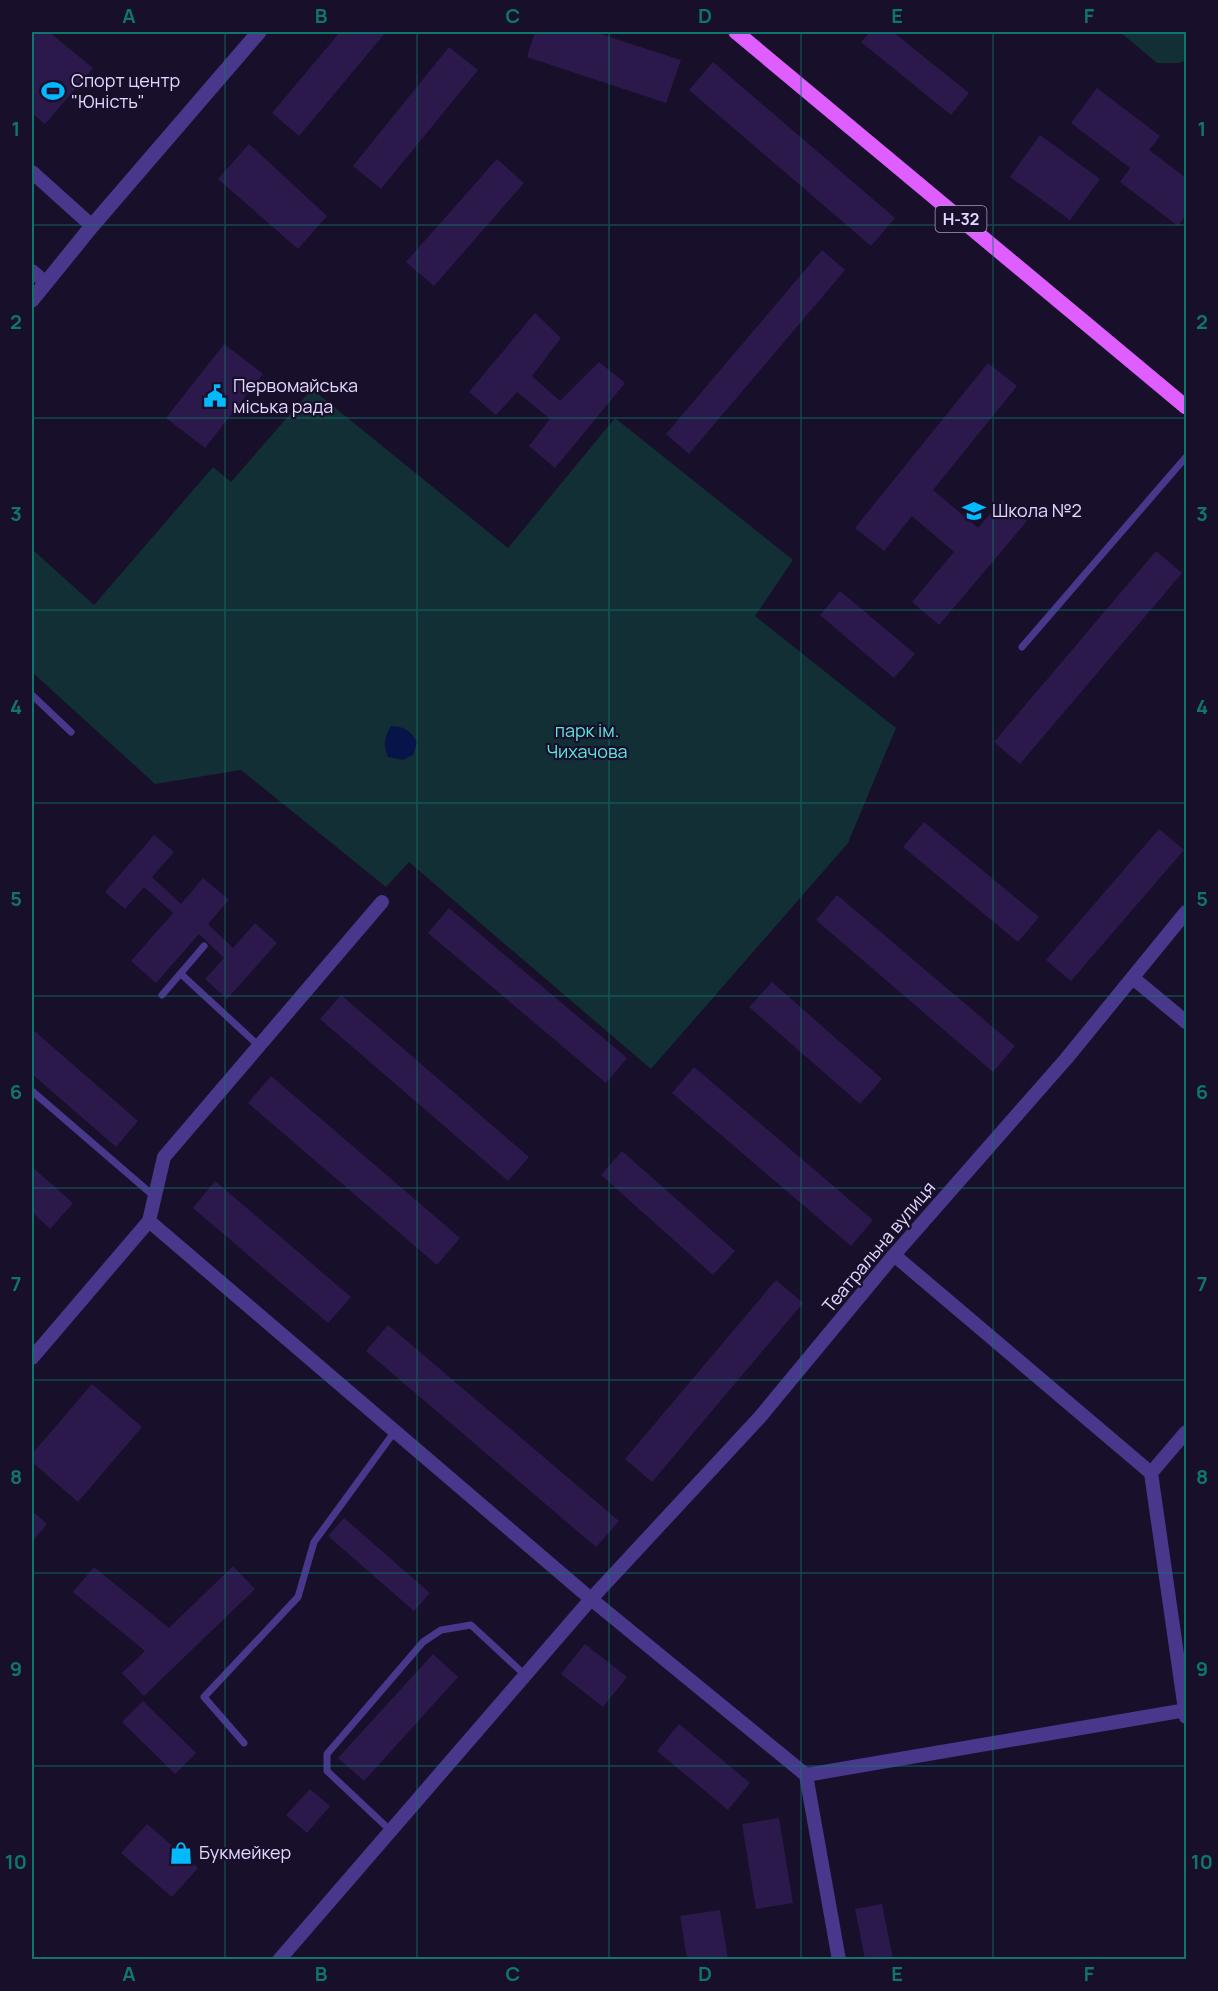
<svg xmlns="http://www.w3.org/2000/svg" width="1218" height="1991" font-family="Manrope,sans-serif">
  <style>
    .green { fill: #112f34 }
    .water { fill: #07144a }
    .building { fill: #2c194c }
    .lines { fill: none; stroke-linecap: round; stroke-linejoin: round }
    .service { stroke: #49378b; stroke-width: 7 }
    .minor { stroke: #49378b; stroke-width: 14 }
    .tertiary { stroke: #49378b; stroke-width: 15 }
    .primary { stroke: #df5eff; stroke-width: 15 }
    .grid { fill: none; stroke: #0f766e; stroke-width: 1.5; stroke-opacity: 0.55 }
    .labels { text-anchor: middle; stroke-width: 4.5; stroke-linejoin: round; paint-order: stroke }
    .shield { fill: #180f2a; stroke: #a69bbf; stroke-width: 1.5 }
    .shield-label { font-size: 16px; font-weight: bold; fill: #e3d7ff }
    .poi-label { font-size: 18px; fill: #e3d7ff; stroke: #180f2a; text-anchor: start }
    .park-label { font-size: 18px; fill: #5be7dd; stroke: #180f2a }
    .street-label { font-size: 18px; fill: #e3d7ff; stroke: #180f2a }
    .neatline { fill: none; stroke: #0f766e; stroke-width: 2 }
    .grid-label { font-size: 20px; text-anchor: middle; font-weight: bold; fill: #0f766e }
  </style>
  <rect width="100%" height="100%" fill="#180f2a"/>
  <path class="green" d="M1120,32h66v28l-7,3h-22z
    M312,389l196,159 107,-130 178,142 -38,56 141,112 -48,115 -197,226 -242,-207 -23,25 -145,-117 -86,14 -123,-112v-123l62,56 119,-138 18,15z"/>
  <path class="water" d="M391,726c14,1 19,4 26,16l-4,13 -10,5 -15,-3c-5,-13 -4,-19 3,-31z"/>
  <path class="building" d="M32,32h17l44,36 -48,56 -13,-11z
    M340,32h46l-87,104 -27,-23z
    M535,32h59l87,28 -15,43 -139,-46z
    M870,32h23l76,61 -18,22 -90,-73z
    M449,47l29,23 -97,119 -28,-23z
    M713,62l182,156 -24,28 -182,-156z
    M1097,88l63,48 -11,14 37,28v37l-8,11 -58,-44 10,-14 -59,-45z
    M1040,135l60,44 -30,41 -60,-43z
    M249,144l78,72 -29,33 -80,-70z
    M497,159l27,24 -90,103 -28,-24z
    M822,250l23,20 -156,184 -23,-20z
    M535,313l26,25 -29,38 28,25 39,-39 26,21 -70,85 -26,-22 21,-27 -33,-27 -21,23 -27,-23z
    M224,344l39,30 -58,74 -39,-30z
    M988,363l29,23 -84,104 45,38 24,-28 25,21 -88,104 -27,-23 42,-50 -42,-36 -28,35 -29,-23z
    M1156,551l26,22 -162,191 -26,-22z
    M840,591l75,63 -21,24 -74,-63z
    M924,822l115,95 -21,25 -115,-95z
    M1159,829l25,21 -113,131 -25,-21z
    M154,835l20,17 -22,25 29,27 22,-26 26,22 -21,24 25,24 22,-25 22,20 -50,56 -22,-20 19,-21 -25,-24 -43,49 -25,-22 42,-48 -29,-26 -19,22 -20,-17z
    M837,895l178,151 -22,26 -177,-152z
    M449,908l178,150 -21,25 -178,-150z
    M772,982l110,97 -22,25 -111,-97z
    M341,995l188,162 -21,24 -188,-162z
    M32,1029l106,92 -22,26 -84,-73z
    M694,1067l179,153 -22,26 -179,-153z
    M271,1076l189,162 -23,27 -189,-162z
    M622,1151l113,100 -22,24 -112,-100z
    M32,1167l41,36 -23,26 -18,-17z
    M215,1181l136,116 -23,26 -135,-115z
    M776,1280l27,23 -151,179 -27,-23z
    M388,1325l231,196 -23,26 -230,-196z
    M92,1384l50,43 -64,75 -46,-40v-8z
    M32,1511l15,13 -15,18z
    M344,1518l86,75 -16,18 -86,-75z
    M233,1566l22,23 -111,107 -22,-23 23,-22 -72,-59 21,-25 75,61z
    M585,1644l42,33 -24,30 -42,-33z
    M433,1654l25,23 -94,104 -26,-23z
    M143,1701l53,52 -21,21 -53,-52z
    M679,1724l71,59 -22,27 -71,-59z
    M310,1789l20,17 -23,27 -21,-18z
    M779,1818l14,85 -37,6 -14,-85z
    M147,1824l51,44 -26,29 -51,-44z
    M882,1904l11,55h-28l-10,-50z
    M720,1910l8,49h-41l-7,-43z"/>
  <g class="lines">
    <path class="service" d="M1022,647l164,-190
      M32,695l39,37
      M181,974l78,72
      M162,995l42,-49
      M32,1091l123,106
      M244,1743l-40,-46 94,-100 16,-55 81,-111
      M391,1831l-64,-60v-17l96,-112 18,-12 30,-5 54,50"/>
    <path class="minor" d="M32,172l60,54
      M32,271l14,12
      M1133,978l53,44
      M149,1221l442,378 215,176 33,185
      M894,1255l257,218
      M32,1358l117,-137 15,-64 218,-255
      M1186,1717l-35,-244 35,-41
      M806,1775l380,-65
      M279,1960l312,-361 169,-182 134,-162 172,-196 120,-147"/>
    <path class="tertiary" d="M32,300l60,-74 167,-194"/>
    <path class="primary" d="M736,32l450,375"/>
  </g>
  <path class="grid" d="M225,32v1928M417,32v1928M609,32v1928M801,32v1928M993,32v1928M32,225h1154M32,418h1154M32,610h1154M32,803h1154M32,996h1154M32,1188h1154M32,1380h1154M32,1573h1154M32,1766h1154"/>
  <defs>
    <g id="stadium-bare" transform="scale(1.8)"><path d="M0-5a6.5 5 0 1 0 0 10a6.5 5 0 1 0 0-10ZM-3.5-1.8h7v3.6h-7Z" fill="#03baff" stroke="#180f2a" stroke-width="2.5" paint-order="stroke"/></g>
    <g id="civic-bare" transform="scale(1.8)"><path d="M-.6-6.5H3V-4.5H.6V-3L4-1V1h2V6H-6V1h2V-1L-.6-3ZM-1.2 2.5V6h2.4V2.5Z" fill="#03baff" stroke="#180f2a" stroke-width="2.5" paint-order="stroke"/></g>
    <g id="school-bare" transform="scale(1.8)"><path d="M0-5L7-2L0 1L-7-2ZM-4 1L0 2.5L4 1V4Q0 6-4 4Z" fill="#03baff" stroke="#180f2a" stroke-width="2.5" paint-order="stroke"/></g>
    <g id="shop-bare" transform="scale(1.8)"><path d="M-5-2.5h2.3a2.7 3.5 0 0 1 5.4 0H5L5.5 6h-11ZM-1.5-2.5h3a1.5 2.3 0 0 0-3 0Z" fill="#03baff" stroke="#180f2a" stroke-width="2.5" paint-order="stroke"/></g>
  </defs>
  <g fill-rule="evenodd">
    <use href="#stadium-bare" x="53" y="91"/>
    <use href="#civic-bare" x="215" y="396"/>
    <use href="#school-bare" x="974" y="511"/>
    <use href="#shop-bare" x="181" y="1853"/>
  </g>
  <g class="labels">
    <rect class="shield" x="935.5" y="206" width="51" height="26" rx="4.5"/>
    <g class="shield-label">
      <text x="961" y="225">Н-32</text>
    </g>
    <g class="poi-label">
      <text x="71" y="87">Спорт центр<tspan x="71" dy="21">"Юність"</tspan></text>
      <text x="233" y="392">Первомайська<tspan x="233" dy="21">міська рада</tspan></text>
      <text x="992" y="517">Школа №2</text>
      <text x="199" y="1859">Букмейкер</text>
    </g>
    <g class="park-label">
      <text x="587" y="737">парк ім.<tspan x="587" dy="21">Чихачова</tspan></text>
    </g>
    <g class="street-label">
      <text transform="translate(879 1247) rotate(-50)" y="6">Театральна вулиця</text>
    </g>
  </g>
  <rect width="1218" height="1991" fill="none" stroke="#180f2a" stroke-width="66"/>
  <rect x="33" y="33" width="1152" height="1925" class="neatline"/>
  <g class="grid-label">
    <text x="129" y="23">A</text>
    <text x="321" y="23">B</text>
    <text x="513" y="23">C</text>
    <text x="705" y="23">D</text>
    <text x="897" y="23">E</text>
    <text x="1089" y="23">F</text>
    <text x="16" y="136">1</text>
    <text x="1202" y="136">1</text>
    <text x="16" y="329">2</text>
    <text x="1202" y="329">2</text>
    <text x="16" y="521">3</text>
    <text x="1202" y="521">3</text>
    <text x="16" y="714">4</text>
    <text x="1202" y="714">4</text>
    <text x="16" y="906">5</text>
    <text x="1202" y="906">5</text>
    <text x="16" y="1099">6</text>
    <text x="1202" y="1099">6</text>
    <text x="16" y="1291">7</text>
    <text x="1202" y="1291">7</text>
    <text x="16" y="1484">8</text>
    <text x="1202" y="1484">8</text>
    <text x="16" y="1676">9</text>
    <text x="1202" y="1676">9</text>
    <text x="16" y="1869">10</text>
    <text x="1202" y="1869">10</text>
    <text x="129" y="1981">A</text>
    <text x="321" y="1981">B</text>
    <text x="513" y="1981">C</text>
    <text x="705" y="1981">D</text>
    <text x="897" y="1981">E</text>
    <text x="1089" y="1981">F</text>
  </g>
</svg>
